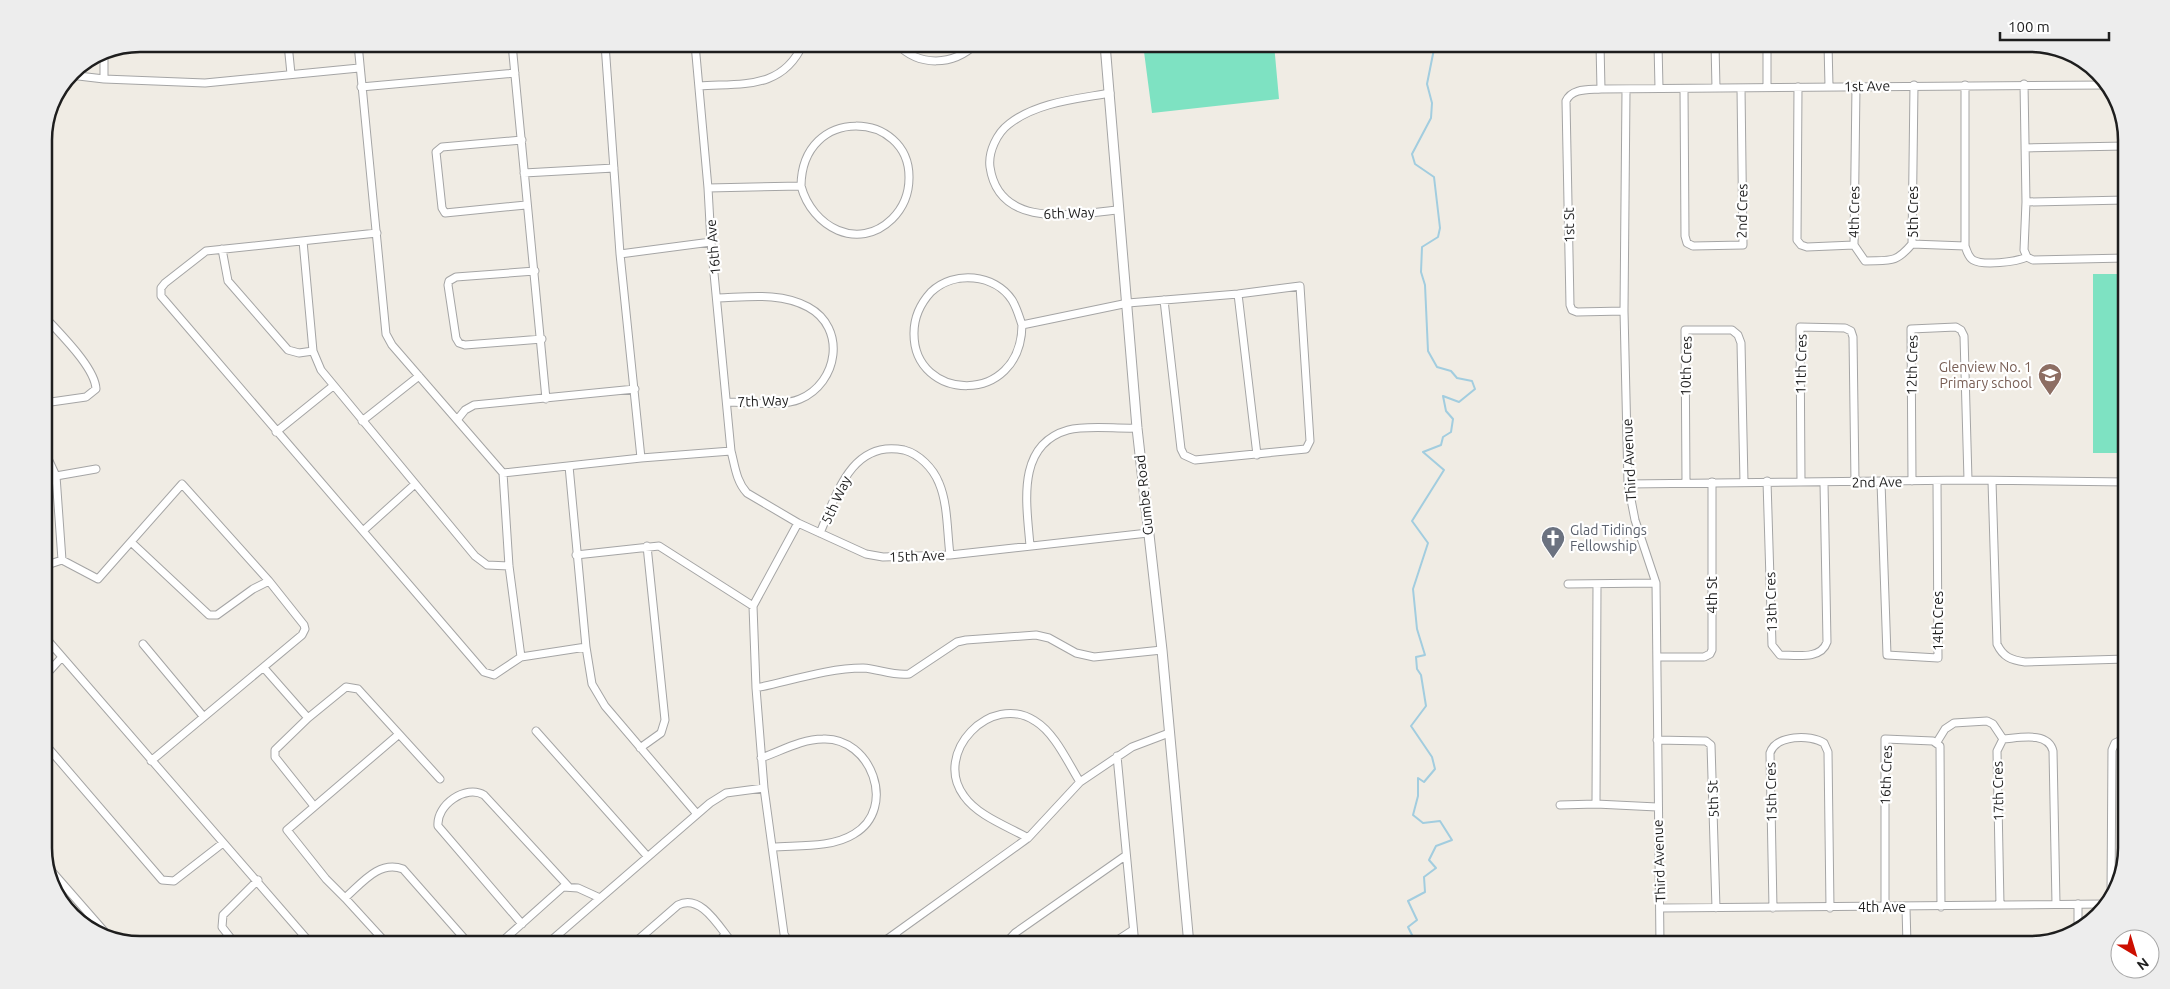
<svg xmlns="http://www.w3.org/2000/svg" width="2170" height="989" font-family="Ubuntu,sans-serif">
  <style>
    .pitch { fill: #7ee2c2 }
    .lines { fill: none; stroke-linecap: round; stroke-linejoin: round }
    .stream { stroke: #a2cddf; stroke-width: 2 }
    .minor-casing { stroke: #a5a5a5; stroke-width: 9 }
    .tertiary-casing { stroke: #a5a5a5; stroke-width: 11 }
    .minor { stroke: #fff; stroke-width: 7 }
    .tertiary { stroke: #fff; stroke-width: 9 }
    .labels { text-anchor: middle; stroke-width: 4.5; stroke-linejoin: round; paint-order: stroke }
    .street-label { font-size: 14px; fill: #1e1e1e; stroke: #fff }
    .education-label { font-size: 14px; fill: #785e54; stroke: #fff; text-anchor: end }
    .worship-label { font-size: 14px; fill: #5b616d; stroke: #fff; text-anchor: start }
    .rim { fill: none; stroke: #1e1e1e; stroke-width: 2.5 }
  </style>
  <rect width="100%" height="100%" fill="#f0ece4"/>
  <path class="pitch" d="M1143,44h131l5,55 -127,14z
    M2093,274h33v179h-33z"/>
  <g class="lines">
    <path class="stream" d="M1412,945l2,-6 -6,-12 9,-7 -9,-19 17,-9 -1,-15 12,-9 -7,-8 7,-14 16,-6 -12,-19 -17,2 -10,-8 5,-19v-18l6,4 11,-13 -3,-12 -21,-31 15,-20 -5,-31 -4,-6 -1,-12 9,-2 -8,-26 -4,-40 15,-46 -16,-22 32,-51 -21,-18 18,-7 2,-8 8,-5 2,-13 -7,-8 -3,-15 16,6 16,-13 -3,-8 -15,-3 -6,-7 -14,-4 -9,-16 -3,-66 -4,-13 1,-25 16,-10 2,-9 -6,-51 -19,-13 -3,-10 19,-36 1,-15 -5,-19 8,-40"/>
    <g class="minor-casing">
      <path id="minor" d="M288,44l3,30
        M358,44l28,290 6,11 111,128 6,93 12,91 -27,18 -10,-3 -323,-376v-8l4,-5 41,-32 171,-18
        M512,44l34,355
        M605,44l15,210 21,204
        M695,44l13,144 3,54 20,209c4,15 5,30 16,42l51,30 68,31 17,3 67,-2 198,-22
        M897,44c22,23 56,22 79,0
        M1600,44l1,45
        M1658,44l1,44
        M1715,44l1,44
        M1828,44l1,42
        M70,75l34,4 101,4 154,-15
        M104,79v-28
        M2024,84l2,118 -2,48 3,7 6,3 93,-2
        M1914,85l-2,159 53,2v-161
        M699,86c44,-3 83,4 104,-42
        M361,87l154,-14
        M1767,87v-43
        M1798,87l-1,153 4,5 6,2 47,-2 2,-159
        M1684,89l1,147 2,7 6,3 50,-1 -2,-157
        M1626,91l-2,220 4,173 7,36 21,63 4,362
        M1110,93c-33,6 -73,9 -101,31 -12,9 -21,28 -19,43 9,63 85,47 128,43
        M522,140l-80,7 -6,5 6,56 3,5 81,-8
        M2025,148l101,-2
        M524,173l90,-5
        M708,188l93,-2c11,41 57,66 91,33 11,-11 17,-25 17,-41 1,-67 -107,-74 -108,8
        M2026,202l100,-2
        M303,241l10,110 8,19 154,186 12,9 22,1
        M1854,245l11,16c25,-1 30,3 47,-17
        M1965,246c2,5 3,11 8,14 10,6 43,2 54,-3
        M222,249l6,32 60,69 11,3 14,-2
        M620,254l91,-12
        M535,271l-79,6 -7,4 -1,4 8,53 3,5 6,2 77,-6
        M1238,294l19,161
        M718,298c30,-1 63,-6 90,9 39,21 30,76 -8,92 -18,8 -52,3 -72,3
        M1624,311l-47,1 -5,-2 -2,-5 -4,-204c6,-13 22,-11 35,-12l506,-4
        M44,316c15,17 51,51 52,73l-10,8 -42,6
        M1022,325c-1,82 -109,77 -108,8 0,-16 6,-29 17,-41 23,-22 64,-18 81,8 5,8 7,16 10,25l106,-22 110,-9 62,-8 10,155 -4,8 -111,11 -11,-5 -3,-6 -17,-149
        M457,420l8,-10 9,-5 161,-16
        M362,421l57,-45
        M276,432l57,-46
        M44,450l12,26 6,84 -18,6
        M569,466l17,181 6,37 13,22 92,108
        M503,473l138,-15 90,-7
        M56,476l40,-7
        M1767,481l5,164 8,10c16,0 41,5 47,-13l-3,-159
        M1912,481l-1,-152 45,-2 5,3 3,6 4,144
        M1992,481l5,163c6,13 14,16 28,18l101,-3
        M1686,482l-1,-152h47l6,5 3,8 3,139
        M1801,482l-1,-155 45,1 6,3 2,6 2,145
        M1881,482l6,173 51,3 -1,-177
        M1628,484l340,-4 158,2
        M364,530l51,-46
        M820,533c16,-37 31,-94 84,-83 15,4 29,18 35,33 9,21 8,49 11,72
        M131,542l78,73h8l36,-26 16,-8
        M1030,546c-3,-40 -15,-101 38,-116 18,-5 49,-1 69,-2
        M576,555l83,-9 94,60
        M62,560l36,19 84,-95 87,97 35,44 1,4 -3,6 -151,126
        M1568,584l88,-1
        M44,636l268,309
        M143,644l60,72
        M521,657l65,-10
        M1657,657h47l6,-3 2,-4v-168
        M264,668l44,50
        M44,677l18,-20
        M756,688c34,-7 72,-20 107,-20 16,1 30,8 46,6l48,-32 9,-2 70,-5 13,3 27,15 18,4 68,-7
        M536,731l112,126
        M1657,740l49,1 5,4 5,163
        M1937,742l8,-13 9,-6 33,-2 6,3 10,15
        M44,743l118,137 12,1 49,-38
        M640,748l21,-15 4,-13 -18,-174
        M1117,756l18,189
        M761,758c20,-7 41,-19 62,-19 48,-2 75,69 31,95 -22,14 -56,11 -82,13
        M1596,804l1,-219
        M1560,805l36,-1 61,3
        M314,806l-39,-49v-7l33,-32 38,-31 12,2 82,90
        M1028,838c-21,-12 -50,-22 -64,-42 -32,-43 27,-104 71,-75 20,12 33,42 45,61
        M48,867l63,72
        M2111,894l1,-144 3,-7 11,-5
        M345,898l-19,-19 -39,-49 111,-95
        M2078,904v27
        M2000,905l-3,-154 6,-12c16,-1 45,-8 50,12l3,153
        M1885,907v-168l48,2 7,5 1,161
        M1660,908l444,-4
        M1773,908l-3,-155c6,-18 40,-19 54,-10l4,9 2,156
        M1906,908l1,37
        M522,924l-84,-98c-2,-21 28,-42 46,-31l84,91
        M895,934l9,11
        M236,945l-14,-18 1,-12 35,-35
        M388,945l-43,-47c17,-15 34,-38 58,-29l67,76
        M498,945l65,-58 15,1 22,10
        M546,945l164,-142 16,-10 38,-5
        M632,945l46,-40c24,-12 42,24 56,40
        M714,945l11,-10
        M790,945l-6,-11 -20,-146 -8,-100 -3,-82 45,-83
        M879,945l149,-107 52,-56 52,-35 37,-14
        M1004,945l11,-12 110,-77
        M1110,945l23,-15"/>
    </g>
    <g class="tertiary-casing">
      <path id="tertiary" d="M1105,44l32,384 25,222 27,295"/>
    </g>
    <use href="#minor" class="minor"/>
    <use href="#tertiary" class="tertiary"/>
  </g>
  <defs>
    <g id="school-pin" transform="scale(1.25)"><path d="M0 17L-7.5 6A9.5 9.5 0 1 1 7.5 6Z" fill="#8d6e63" stroke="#fff"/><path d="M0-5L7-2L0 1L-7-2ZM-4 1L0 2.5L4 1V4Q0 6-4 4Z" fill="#fff"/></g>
    <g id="church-pin" transform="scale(1.25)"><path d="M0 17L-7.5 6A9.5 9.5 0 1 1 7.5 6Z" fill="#6b7280" stroke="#fff"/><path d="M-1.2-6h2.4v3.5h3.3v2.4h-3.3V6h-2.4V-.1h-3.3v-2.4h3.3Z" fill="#fff"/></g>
  </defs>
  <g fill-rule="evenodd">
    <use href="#school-pin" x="2050" y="375"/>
    <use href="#church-pin" x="1553" y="538"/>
  </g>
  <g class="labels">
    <g class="street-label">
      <text transform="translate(1867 86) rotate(-1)" y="5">1st Ave</text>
      <text transform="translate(1742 211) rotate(-89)" y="5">2nd Cres</text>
      <text transform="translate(1854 212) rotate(-89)" y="5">4th Cres</text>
      <text transform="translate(1913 212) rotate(-90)" y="5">5th Cres</text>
      <text transform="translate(1069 213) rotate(-2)" y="5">6th Way</text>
      <text transform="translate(1569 225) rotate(-91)" y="5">1st St</text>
      <text transform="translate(713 247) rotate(-95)" y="5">16th Ave</text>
      <text transform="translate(1801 364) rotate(-89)" y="5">11th Cres</text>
      <text transform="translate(1912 365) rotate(-89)" y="5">12th Cres</text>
      <text transform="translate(1686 366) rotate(-89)" y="5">10th Cres</text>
      <text transform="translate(763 401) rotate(-2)" y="5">7th Way</text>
      <text transform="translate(1629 460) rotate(-93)" y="5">Third Avenue</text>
      <text transform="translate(1877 482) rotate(-1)" y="5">2nd Ave</text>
      <text transform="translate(1144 495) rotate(-96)" y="5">Gumbe Road</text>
      <text transform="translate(836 500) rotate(-65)" y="5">5th Way</text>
      <text transform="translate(917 556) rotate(-2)" y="5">15th Ave</text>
      <text transform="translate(1712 595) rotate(-90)" y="5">4th St</text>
      <text transform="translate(1771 602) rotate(-92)" y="5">13th Cres</text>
      <text transform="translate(1938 621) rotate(-90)" y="5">14th Cres</text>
      <text transform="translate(1886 775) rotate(-88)" y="5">16th Cres</text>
      <text transform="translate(1998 791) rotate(-91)" y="5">17th Cres</text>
      <text transform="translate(1771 792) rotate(-91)" y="5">15th Cres</text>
      <text transform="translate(1713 799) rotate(-92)" y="5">5th St</text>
      <text transform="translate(1659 861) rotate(-92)" y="5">Third Avenue</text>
      <text x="1882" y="912">4th Ave</text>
    </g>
    <g class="education-label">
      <text x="2032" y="372">Glenview No. 1<tspan x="2032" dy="16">Primary school</tspan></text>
    </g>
    <g class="worship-label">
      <text x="1570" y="535">Glad Tidings<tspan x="1570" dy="16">Fellowship</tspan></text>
    </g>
  </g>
  <path d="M0 0H2170V989H0ZM140 52H2030A88 88 0 0 1 2118 140V848A88 88 0 0 1 2030 936H140A88 88 0 0 1 52 848V140A88 88 0 0 1 140 52Z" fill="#ededed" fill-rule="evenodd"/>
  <path class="rim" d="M140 52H2030A88 88 0 0 1 2118 140V848A88 88 0 0 1 2030 936H140A88 88 0 0 1 52 848V140A88 88 0 0 1 140 52Z"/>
  <g transform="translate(2135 954) rotate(142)"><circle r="24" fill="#ffffff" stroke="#a5a5a5"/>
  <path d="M0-4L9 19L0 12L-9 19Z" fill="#cc0e00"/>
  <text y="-8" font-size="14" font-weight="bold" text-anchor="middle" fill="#1e1e1e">N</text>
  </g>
  <path d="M2000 32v8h109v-8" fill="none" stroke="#1e1e1e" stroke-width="2.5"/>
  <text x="2008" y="32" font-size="15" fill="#1e1e1e" stroke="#ffffff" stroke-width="4" paint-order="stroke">100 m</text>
</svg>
